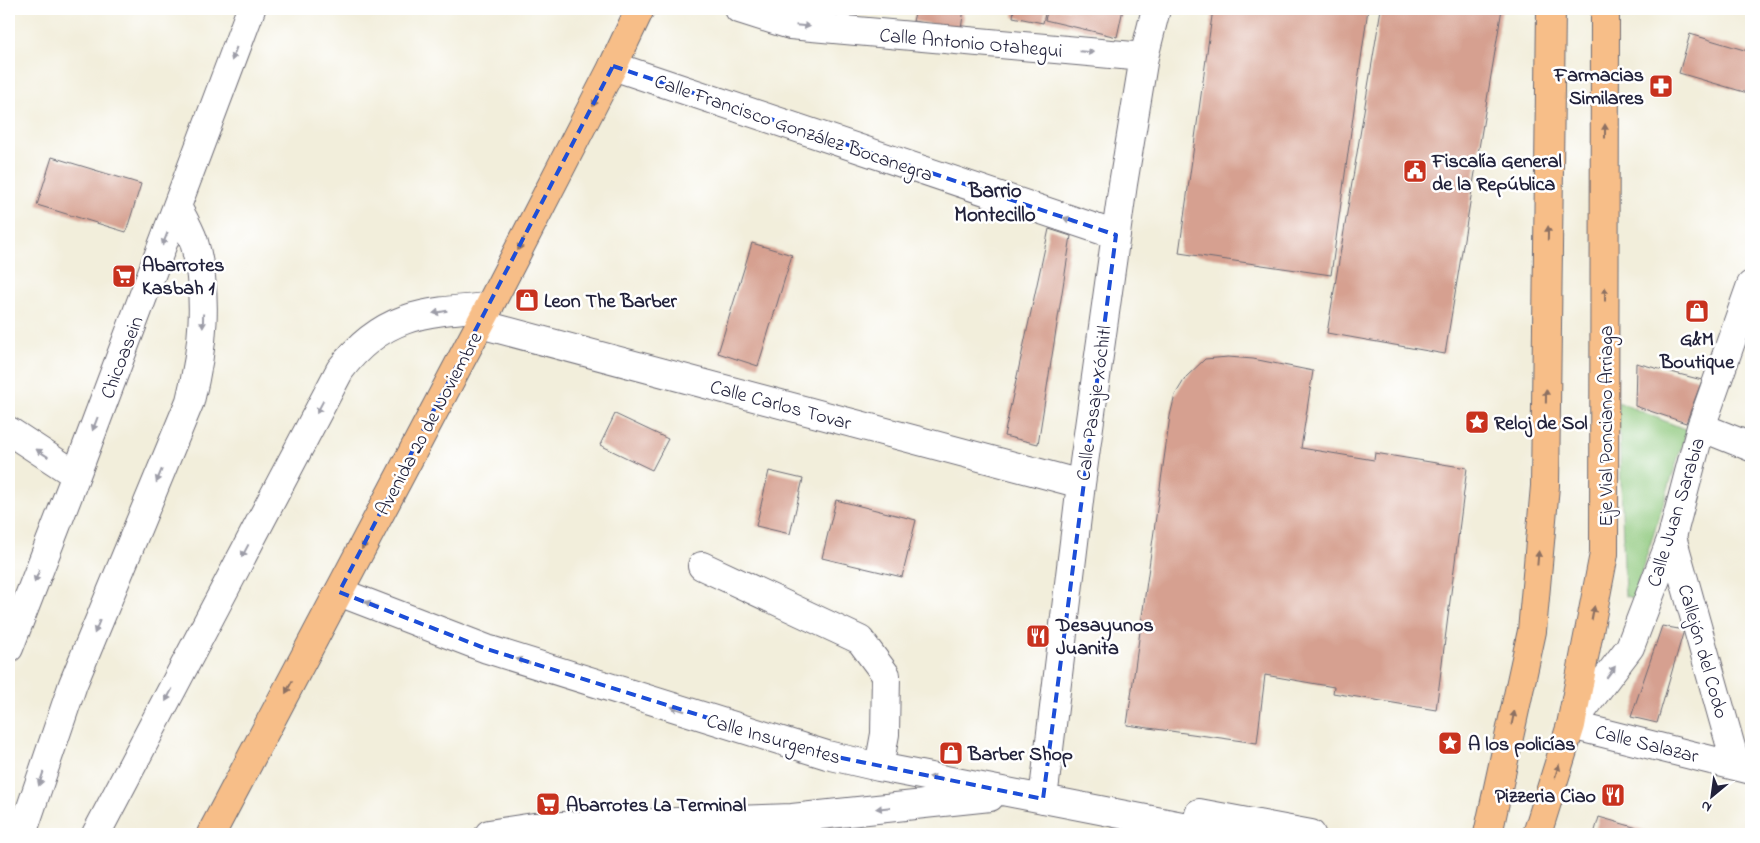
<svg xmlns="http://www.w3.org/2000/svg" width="1760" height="843" font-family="'Indie Flower',sans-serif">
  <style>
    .green { fill: #8ec87d; stroke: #58755c }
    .building { fill: #d6a090 }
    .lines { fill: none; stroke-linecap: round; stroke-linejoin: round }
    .minor-casing { stroke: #6b6973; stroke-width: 30 }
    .major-casing { stroke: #6b6973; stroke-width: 30 }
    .minor { stroke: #fff; stroke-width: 28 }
    .major { stroke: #f7be88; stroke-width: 28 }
    .oneway { fill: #9c9ca7 }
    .oneway2 { fill: #8c7062 }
    .marked { fill: none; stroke: #1d4ed8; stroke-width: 4; stroke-dasharray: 10 6; stroke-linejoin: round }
    .labels { text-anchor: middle; stroke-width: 5; stroke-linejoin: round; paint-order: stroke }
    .street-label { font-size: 20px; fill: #22223b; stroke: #fff }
    .poi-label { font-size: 20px; font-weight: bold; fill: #22223b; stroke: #fff; text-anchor: start }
    .neighbourhood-label { font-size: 21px; font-weight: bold; fill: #22223b; stroke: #fff }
  </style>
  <rect width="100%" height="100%" fill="#fff"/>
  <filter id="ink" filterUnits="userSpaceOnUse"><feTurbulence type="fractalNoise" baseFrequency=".02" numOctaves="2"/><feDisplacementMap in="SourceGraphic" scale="10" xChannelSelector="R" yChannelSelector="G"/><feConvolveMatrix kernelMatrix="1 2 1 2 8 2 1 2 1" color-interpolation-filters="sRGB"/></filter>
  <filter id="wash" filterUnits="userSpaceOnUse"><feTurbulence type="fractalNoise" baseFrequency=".0096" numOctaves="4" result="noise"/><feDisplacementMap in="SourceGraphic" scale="20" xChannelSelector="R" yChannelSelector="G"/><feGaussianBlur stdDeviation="1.12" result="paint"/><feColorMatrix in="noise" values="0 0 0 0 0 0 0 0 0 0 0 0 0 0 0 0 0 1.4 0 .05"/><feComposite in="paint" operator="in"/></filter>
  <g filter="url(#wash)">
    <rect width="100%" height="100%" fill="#f2eedb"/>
    <path class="green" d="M1618,402l69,28 -54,168 -8,-2z"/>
    <g id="blocks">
      <path class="building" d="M791,9h50v11l-51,-6z
        M916,9h48l-3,20 -48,-8z
        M1014,9h32l-3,14 -30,-6z
        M1048,9h75l-6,28 -72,-17z
        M1213,9h155l-37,266 -152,-22z
        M1381,9h121l-57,345 -118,-21z
        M1690,34l61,18v42l-72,-21z
        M52,157l89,27 -15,48 -89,-27z
        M1049,229l22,7 -33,208 -34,-8z
        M752,243l40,12 -34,111 -40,-13z
        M1228,357l25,2 60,12 -12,77 73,12 1,-7 92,15 -31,242 -103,-17 1,-6 -69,-12 -8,68 -130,-18 43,-309 5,-21 11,-18 19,-18z
        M1636,363l66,17 -16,43 -51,-17z
        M615,414l53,25 -16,31 -52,-25z
        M769,471l34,8 -13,55 -34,-8z
        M836,500l80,20 -14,57 -80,-19z
        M1662,626l22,4 -27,93 -26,-6z
        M1599,817l59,17h-64z"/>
    </g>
  </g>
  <g filter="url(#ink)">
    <use href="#blocks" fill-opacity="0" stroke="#6b6973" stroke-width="1"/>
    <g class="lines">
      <g class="minor-casing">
        <path id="minor" d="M739,9l51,16 354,32
          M613,66l503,169
          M1751,285l-50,142 -29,110 -42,110 -59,78 180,45
          M480,324l601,160
          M1701,427l50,20
          M9,431l67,44
          M1672,537l64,228
          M702,566l158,74 26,35 -1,59 -6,33
          M339,592l148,57 340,106 52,12 344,67
          M9,648l67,-173 175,-466
          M1043,799l38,-315 42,-300 21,-127 12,-48
          M1199,813l112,21
          M22,834l51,-150 117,-283c13,-52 19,-106 4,-159 -4,-12 -11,-24 -17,-35
          M96,834l244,-464c42,-56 84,-58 149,-63
          M489,834l45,-7 258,-9 198,-21"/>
      </g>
      <g class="major-casing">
        <path id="major" d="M211,834l278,-527 124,-241 27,-57
          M1488,834l44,-203 13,-145 6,-477
          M1537,834l34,-109 33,-171 1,-545"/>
      </g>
      <use href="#minor" class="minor"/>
      <use href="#major" class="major"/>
    </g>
    <defs><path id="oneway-solid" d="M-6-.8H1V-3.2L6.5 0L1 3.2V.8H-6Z" transform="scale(1.25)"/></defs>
    <g class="oneway">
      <use href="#oneway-solid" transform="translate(803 26) rotate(5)"/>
      <use href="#oneway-solid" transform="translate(1087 52) rotate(5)"/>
      <use href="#oneway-solid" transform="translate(234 54) rotate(110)"/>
      <use href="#oneway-solid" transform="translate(1070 220) rotate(-161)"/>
      <use href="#oneway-solid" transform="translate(165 239) rotate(111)"/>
      <use href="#oneway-solid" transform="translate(440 312) rotate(170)"/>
      <use href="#oneway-solid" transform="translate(203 321) rotate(91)"/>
      <use href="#oneway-solid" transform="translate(320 407) rotate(118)"/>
      <use href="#oneway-solid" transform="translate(95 424) rotate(111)"/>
      <use href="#oneway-solid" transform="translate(42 453) rotate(-147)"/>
      <use href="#oneway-solid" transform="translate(159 476) rotate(112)"/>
      <use href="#oneway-solid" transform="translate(245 551) rotate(118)"/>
      <use href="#oneway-solid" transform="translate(37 576) rotate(111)"/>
      <use href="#oneway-solid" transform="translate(371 604) rotate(-159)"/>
      <use href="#oneway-solid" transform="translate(97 627) rotate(112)"/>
      <use href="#oneway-solid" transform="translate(523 661) rotate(-163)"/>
      <use href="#oneway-solid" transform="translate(1611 672) rotate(-53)"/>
      <use href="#oneway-solid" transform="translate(169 695) rotate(118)"/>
      <use href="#oneway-solid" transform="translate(678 709) rotate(-163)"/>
      <use href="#oneway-solid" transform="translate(936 778) rotate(-169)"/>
      <use href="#oneway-solid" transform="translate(41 779) rotate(109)"/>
      <use href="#oneway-solid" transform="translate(883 808) rotate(174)"/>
    </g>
    <g class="oneway2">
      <use href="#oneway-solid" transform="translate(596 100) rotate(117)"/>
      <use href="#oneway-solid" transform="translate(1605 131) rotate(-90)"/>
      <use href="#oneway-solid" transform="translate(1548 233) rotate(-89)"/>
      <use href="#oneway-solid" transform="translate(521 244) rotate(117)"/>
      <use href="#oneway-solid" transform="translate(1605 294) rotate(-90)"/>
      <use href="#oneway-solid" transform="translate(1546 396) rotate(-89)"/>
      <use href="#oneway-solid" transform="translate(365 543) rotate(118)"/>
      <use href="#oneway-solid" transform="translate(1538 558) rotate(-85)"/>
      <use href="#oneway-solid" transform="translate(1593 613) rotate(-79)"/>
      <use href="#oneway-solid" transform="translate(289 687) rotate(118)"/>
      <use href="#oneway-solid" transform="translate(1513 718) rotate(-78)"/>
      <use href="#oneway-solid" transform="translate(1557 771) rotate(-72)"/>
    </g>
  </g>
  <path class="marked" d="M613,66l503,169 -73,564 -216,-44 -340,-106 -148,-57z"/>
  <defs>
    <g id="pharmacy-square" transform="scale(1.25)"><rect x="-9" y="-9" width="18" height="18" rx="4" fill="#c8321e" stroke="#fff"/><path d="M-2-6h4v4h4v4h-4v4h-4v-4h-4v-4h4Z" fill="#fff"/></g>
    <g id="civic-square" transform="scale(1.25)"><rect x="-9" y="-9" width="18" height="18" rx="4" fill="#c8321e" stroke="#fff"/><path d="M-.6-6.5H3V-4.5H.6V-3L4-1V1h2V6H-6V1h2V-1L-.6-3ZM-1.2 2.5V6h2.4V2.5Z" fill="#fff"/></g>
    <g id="supermarket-square" transform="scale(1.25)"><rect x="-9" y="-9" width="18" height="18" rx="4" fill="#c8321e" stroke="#fff"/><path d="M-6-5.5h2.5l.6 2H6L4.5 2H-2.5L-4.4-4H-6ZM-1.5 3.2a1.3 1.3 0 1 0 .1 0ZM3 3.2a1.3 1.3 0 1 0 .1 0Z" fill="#fff"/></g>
    <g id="shop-square" transform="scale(1.25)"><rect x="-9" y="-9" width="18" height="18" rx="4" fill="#c8321e" stroke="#fff"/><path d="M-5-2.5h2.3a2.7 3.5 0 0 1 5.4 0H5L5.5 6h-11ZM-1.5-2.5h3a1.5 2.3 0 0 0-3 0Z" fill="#fff"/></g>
    <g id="sight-square" transform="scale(1.25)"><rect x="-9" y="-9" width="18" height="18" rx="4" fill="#c8321e" stroke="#fff"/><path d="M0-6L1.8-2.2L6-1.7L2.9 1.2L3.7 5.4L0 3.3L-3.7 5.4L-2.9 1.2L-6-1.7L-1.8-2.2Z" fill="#fff"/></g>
    <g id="restaurant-square" transform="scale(1.25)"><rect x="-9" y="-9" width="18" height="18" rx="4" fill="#c8321e" stroke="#fff"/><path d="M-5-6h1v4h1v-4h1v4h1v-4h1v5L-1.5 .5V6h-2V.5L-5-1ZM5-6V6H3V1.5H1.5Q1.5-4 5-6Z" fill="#fff"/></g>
  </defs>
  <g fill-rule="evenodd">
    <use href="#pharmacy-square" x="1661" y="86"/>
    <use href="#civic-square" x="1415" y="171"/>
    <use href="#supermarket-square" x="124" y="276"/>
    <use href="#shop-square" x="527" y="300"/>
    <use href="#shop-square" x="1697" y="311"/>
    <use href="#sight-square" x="1477" y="422"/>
    <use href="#restaurant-square" x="1038" y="636"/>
    <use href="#sight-square" x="1450" y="743"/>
    <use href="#shop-square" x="951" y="753"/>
    <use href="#restaurant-square" x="1613" y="795"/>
    <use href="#supermarket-square" x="548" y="804"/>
  </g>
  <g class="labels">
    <g class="street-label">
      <text transform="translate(971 42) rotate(5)" y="7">Calle Antonio Otahegui</text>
      <text transform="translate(794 127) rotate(19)" y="7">Calle Francisco González Bocanegra</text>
      <text transform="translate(121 357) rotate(-69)" y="7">Chicoasein</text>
      <text transform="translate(1093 403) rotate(-82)" y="7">Calle Pasaje Xóchitl</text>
      <text transform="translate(781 404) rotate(15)" y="7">Calle Carlos Tovar</text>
      <text transform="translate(428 423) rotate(-62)" y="7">Avenida 20 de Noviembre</text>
      <text transform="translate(1605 426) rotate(-90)" y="7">Eje Vial Ponciano Arriaga</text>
      <text transform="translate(1675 512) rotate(-73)" y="7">Calle Juan Sarabia</text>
      <text transform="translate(1704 651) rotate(74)" y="7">Callejón del Codo</text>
      <text transform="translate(774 738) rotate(16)" y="7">Calle Insurgentes</text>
      <text transform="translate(1647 743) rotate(14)" y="7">Calle Salazar</text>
    </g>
    <g class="poi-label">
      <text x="1644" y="81" text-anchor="end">Farmacias<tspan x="1644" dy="23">Similares</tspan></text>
      <text x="1432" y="167">Fiscalía General<tspan x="1432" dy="23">de la República</tspan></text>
      <text x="142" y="271">Abarrotes<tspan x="142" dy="23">Kasbah 1</tspan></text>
      <text x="544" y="307">Leon The Barber</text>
      <text x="1697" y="345" text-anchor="middle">G&amp;M<tspan x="1697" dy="23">Boutique</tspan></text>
      <text x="1494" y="429">Reloj de Sol</text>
      <text x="1056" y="631">Desayunos<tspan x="1056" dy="23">Juanita</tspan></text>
      <text x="1468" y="750">A los policías</text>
      <text x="968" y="760">Barber Shop</text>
      <text x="1596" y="802" text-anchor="end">Pizzeria Ciao</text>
      <text x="566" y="811">Abarrotes La Terminal</text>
    </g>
    <g class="neighbourhood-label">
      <text x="995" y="197">Barrio<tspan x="995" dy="24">Montecillo</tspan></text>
    </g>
  </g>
  <rect width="1760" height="843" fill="none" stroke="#fff" stroke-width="30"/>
  <g transform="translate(1712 796) rotate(209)" stroke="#ffffff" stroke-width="4" paint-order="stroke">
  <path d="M0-4L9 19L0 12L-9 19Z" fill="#22223b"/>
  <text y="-8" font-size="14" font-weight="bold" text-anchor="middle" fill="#22223b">N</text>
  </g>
</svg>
